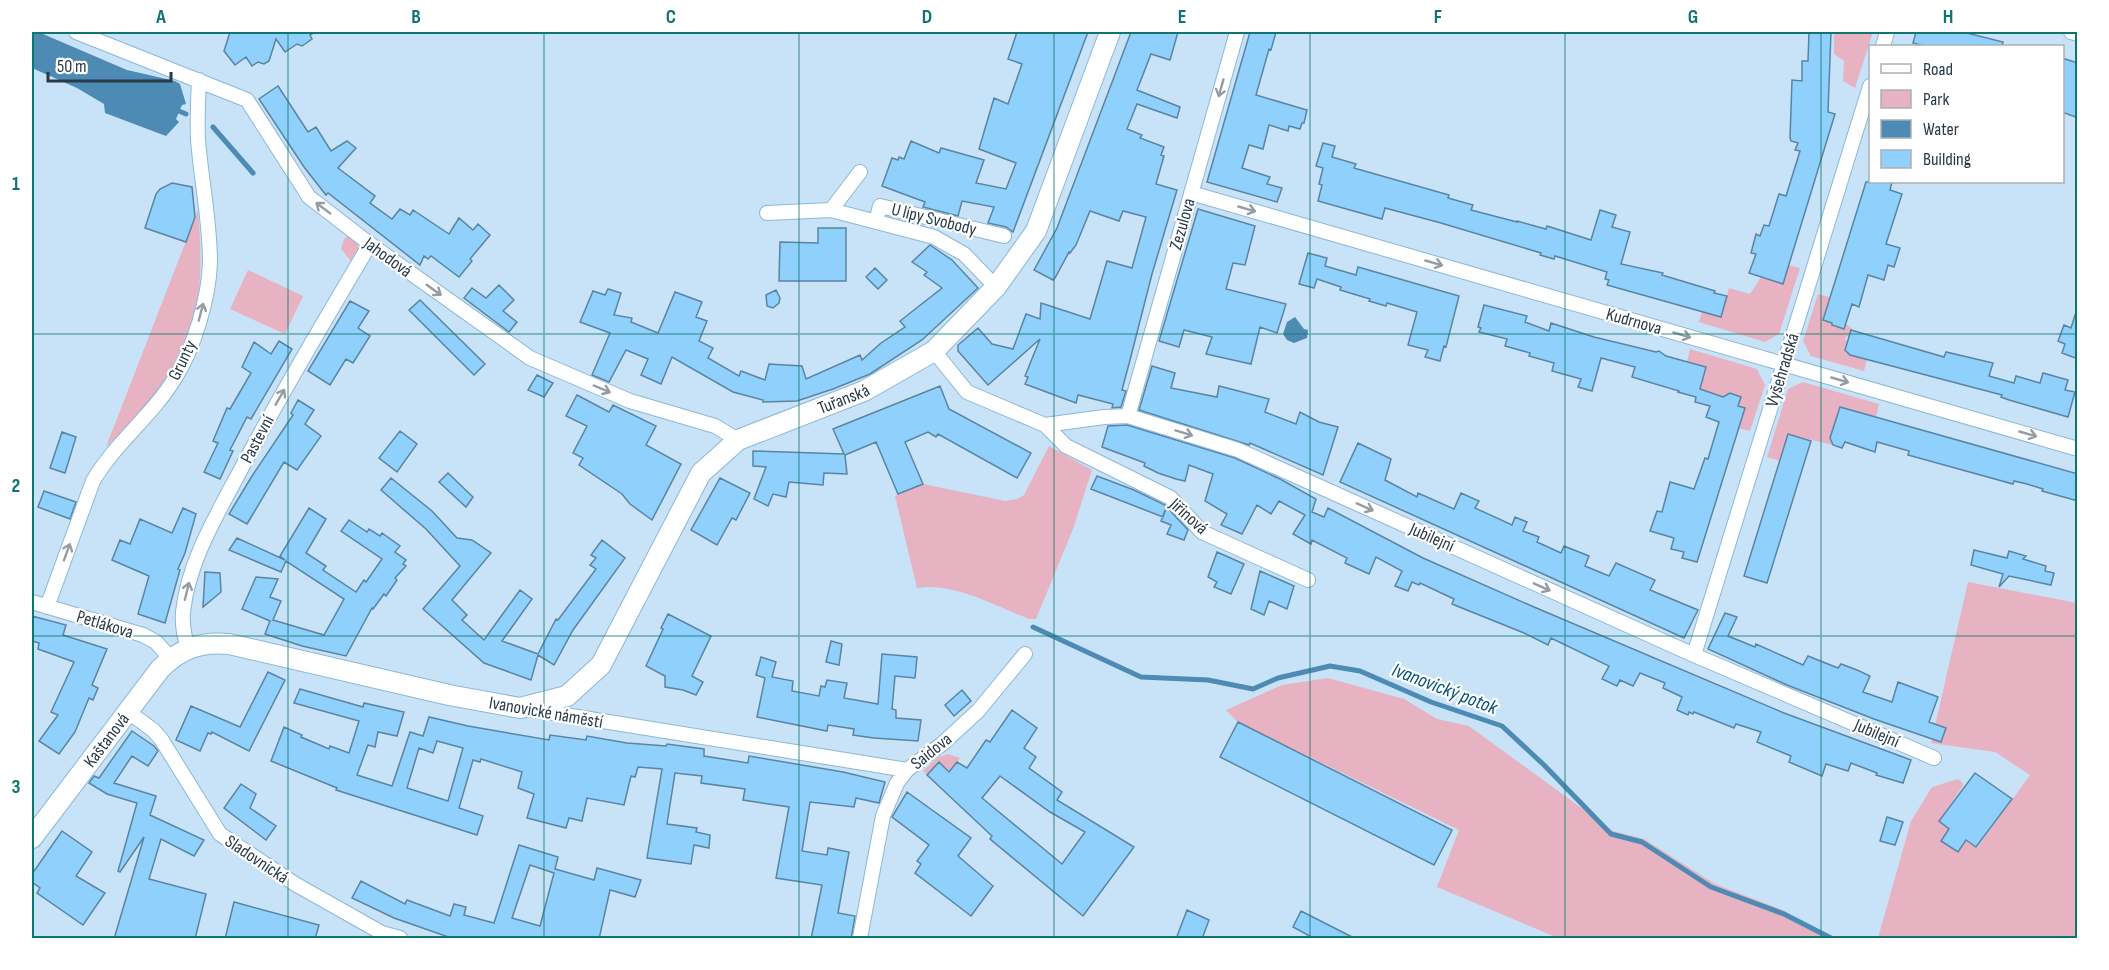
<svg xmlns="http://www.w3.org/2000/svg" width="2109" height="970" font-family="'Sofia Sans Condensed',sans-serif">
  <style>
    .green { fill: #e7b2c1 }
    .water { fill: #4d8ab4 }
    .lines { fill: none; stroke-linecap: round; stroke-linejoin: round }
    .stream { stroke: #4d8ab4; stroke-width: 5 }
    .building { fill: #90d0fd; stroke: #5984a2; stroke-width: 1.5; fill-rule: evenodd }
    .street-casing { stroke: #8bb8d8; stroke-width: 16 }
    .secondary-casing { stroke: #8bb8d8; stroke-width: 22 }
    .street { stroke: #fff; stroke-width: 14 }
    .secondary { stroke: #fff; stroke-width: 20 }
    .oneway { stroke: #949ca4 }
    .grid { fill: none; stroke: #0f766e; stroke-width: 1.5; stroke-opacity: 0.55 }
    .labels { text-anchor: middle; stroke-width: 4.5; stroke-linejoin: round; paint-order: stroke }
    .street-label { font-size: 18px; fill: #283a48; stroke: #fff }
    .water-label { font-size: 20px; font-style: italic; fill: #02537d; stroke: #fff }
    .neatline { fill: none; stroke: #0f766e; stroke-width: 2 }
    .grid-label { font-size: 20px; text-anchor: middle; font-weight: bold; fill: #0f766e }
  </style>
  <rect width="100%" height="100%" fill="#c8e3f7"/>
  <path class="green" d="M1834,32h39l-18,56 -12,-7 1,-20 -10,-7z
    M198,210c2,26 4,52 1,78 -4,33 -23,79 -43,106 -15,19 -33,36 -50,53z
    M349,234l9,8v7l-7,12 -10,-12 3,-10z
    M1789,265l11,3 -21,66 -14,8 -66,-20 3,-11 19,6 8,-29 21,6 11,-17z
    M248,270l55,26 -18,38 -55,-25z
    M1818,294l12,3 -7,23 9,3v2l5,2 2,-5 9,3 6,6 -2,7 -6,-2 -1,4 3,1 -3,11 22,7 -3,12 -53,-15 -8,-15z
    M1690,349l67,20 8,16 -15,46 -12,-3 7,-20 -7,-2 2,-9 -10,-4 -24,14 4,-14 -10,-4 6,-21 -19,-6z
    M1803,382l76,22 -3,13 -36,-10 -10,31 3,7 -45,-11 -8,27 -13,-4 21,-68z
    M1049,446l43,24 -19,59 -37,90h-7c-33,-13 -76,-37 -112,-31l-22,-92 28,-12 82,17 12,-2 7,-4z
    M1968,582l109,21v335h-199l33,-117 21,-34 26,-8 6,5 -25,37 10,8 -8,12 17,12 8,-12 11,7 53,-73 -35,-23 -64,-9z
    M1328,678l76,21 33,20 32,7 144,105 31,8 71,45 70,27 39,27h-266l-121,-51 22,-57 -221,-108 -12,-12 56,-25z
    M948,754l12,4 -10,14 -11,-10 -12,13 -4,-4 14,-13z"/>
  <path class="water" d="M32,32l11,2 84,36 48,11 5,3 6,20 -4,1 -6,14 3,3 -13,14 -61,-23 -1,-9 -27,-16 -45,-20z
    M1295,317l9,12 4,1 -1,8 -13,5 -7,-3 -4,-6 4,-12z"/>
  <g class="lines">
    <path class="stream" d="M174,109l12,5
      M213,127l40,46
      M1033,627l108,50 67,3 45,9 25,-11 52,-12 30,5 71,31 71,24 42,39 67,69 31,8 69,45 73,27 47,24"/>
  </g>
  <path class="building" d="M230,32h85l-5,3 2,4 -10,7 -5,-2 -12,8 -9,-13 -7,22 -5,3 -6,-2 -6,4 -6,-9 -11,8 -11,-14z
    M1017,32h71l-75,200 -7,-5 -18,-4 6,-16 -32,-6 -4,15 -35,-9 2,-5 -43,-16 10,-28 6,2 1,-3 5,2 7,-18 28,12 2,-5 43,12 -8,23 30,6 10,-26 -37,-14 15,-51 14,6 14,-40 -14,-5z
    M1131,32h47l-8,28 -19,-6 -14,36 43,17 -3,11 -40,-14 -10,25 15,6 -2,3 24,9 -3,8 3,1 -8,28 21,6 -25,84 -22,86 -8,30 4,1 -5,16 -9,1 1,-4 -35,-9 -2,8 -51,-19 3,-7 -3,-1 15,-37 -52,46 -30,-34v-6l20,-17 14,16 21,5 13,-35 14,5 1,-16 49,16 17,-58 25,7 14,-51 -23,-6 -4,10 -29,-10 -14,34 -6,8 -1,-1 -14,26 -2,2 -19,-10 23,-42z
    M1250,32h26l-5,18 -2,-1 -13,46 51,15 -3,13h-2l-2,6 -11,-3 -1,5 -19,-6 -6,24 -14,-4 -7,23 28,9 -3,7 15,4 -5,14 -70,-20z
    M1809,32h22l-3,80 7,2 -52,170 -34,-11 7,-19 -5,-1 5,-19 4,2 4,-11 5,1 10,-32 7,2 14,-45 -5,-1 3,-7 -7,-2 -1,-3 2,-58 10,1v-20h6z
    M1916,32h47l40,10 -1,4h-78l-11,-3z
    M2062,58l16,5v55l-16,-6z
    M278,86l30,46 8,-5 15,24 16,-10 9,7 -18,20 37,28 -5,7 22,16 8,-10 10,6 3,-5 36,24 10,-16 14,12 5,-6 12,11 -20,24 2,2 -13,16 -28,-21 -3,3 -4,-3 -4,9 -92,-72 -2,2 -22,-28 -45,-68z
    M1323,143l12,3 -3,11 24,7 -2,4 95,27 -1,3 25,7 -2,5 46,12v-1l29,8 1,-3 44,14 9,-30 16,5 -4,12 18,5 -9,32 42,9 -1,2 53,16 -1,2 13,3 -6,21 -114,-32 2,-5 -4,-1 2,-7 -52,-16 -1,3 -14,-4 1,-2 -100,-30 -56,-15 -3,11 -64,-18 4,-16 -3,-1 4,-16 -7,-2z
    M1866,182h26l-2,8 12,4 -16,50 14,4 -6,19 -6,-2 -4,15 -16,-5 -9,32 -7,-3 -8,25 -12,-4v-2l-9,-3z
    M172,183l20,4 3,30 -9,25 -41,-14 11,-34 4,-5z
    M1198,209l57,17 -10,39 -12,-2 -7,26 60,15 -9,29 -17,-6 -9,37 -45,-10 6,-17 -28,-7 -5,17 -20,-6z
    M818,228h28v53h-67l1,-39 38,1z
    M930,245l22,15 26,28 -56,52 -52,34 -37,15 -36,12 -34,1v-2l-30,-8 -61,-35 -11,27 -20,-9 7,-16 -22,-9 -17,32 -17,-7 18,-42 -30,-11 13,-31 12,4 3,-6 13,4 -7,22 18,3 -1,4 27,11 17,-41 27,10 -6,15 11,4 -8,20 14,7 -5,10 31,18 2,-5 24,9 4,-16 33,2 4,13 54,-24 2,5 19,-17 24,-16 -5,-6 42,-33 -18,-13 3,-3 -15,-10z
    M1308,253l19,5 -2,8 31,9 2,-8 101,29 -13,51 -2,-1 -4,15 -15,-4 3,-7 -20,-5 9,-33 -30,-9 -1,3 -17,-5 1,-2 -30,-9 1,-3 -24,-8 -3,9 -15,-4z
    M875,268l12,12 -9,9 -12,-12z
    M499,285l15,15 -11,11 14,11 -8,10 -45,-34 8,-10 14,10z
    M776,290l4,8 -1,5 -6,5 -6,-2 -1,-11z
    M420,300l65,64 -11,11 -65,-65z
    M350,301l19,10 -11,17 12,8 -17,27 -7,-4 -16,26 -22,-14z
    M1484,305l43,11 -2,6 24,9 2,-8 43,14 62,15 3,-1 7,5 40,11 -6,22 23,8 7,-4 11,4 -3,9 7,2 -48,154 -15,-4 2,-6 -13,-3 3,-11 -24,-7 7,-20 5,1 8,-30 24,7 11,-31 3,1 11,-37 -13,-5 4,-11 -15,-4 1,-5 -18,-5 1,-1 -47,-14 3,-10 -34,-9 -9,33 -14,-4 3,-8 -29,-8 2,-8 -25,-7 1,-3 -25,-7 2,-7 -28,-7 2,-4 -3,-1z
    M2075,315h3v44l-16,-6 3,-9 -7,-3 6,-16 7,3z
    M1851,330l93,27 2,-5 47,11 -4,13 25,7 2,-7 24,7 3,-10 25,7 -3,10 10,2 -7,25 -59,-17 -8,-3 1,-2 -152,-40 -5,-5z
    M279,341l13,8 -41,70 -4,-2 -17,33 3,1 -13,28 -16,-7 14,-29 -5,-2 14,-33 3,1 21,-36 -9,-6 12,-25 17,12z
    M1152,366l23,7 -4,15 46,9 2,-11 8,2 42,11 -4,13 31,12 4,-12 19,10 19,5 -15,48 -73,-32 -1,2 -110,-35z
    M537,375l16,8 -9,14 -16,-7z
    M940,386l9,23 82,44 -14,25 -79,-44 -2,3 -8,-5 -23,10 18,42 -25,10 -22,-52 -31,13 2,19 -23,-1 -1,12 -34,-3 -3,15 -13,-3 -5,12 -14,-7 12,-32 -13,-1v-15l91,3 -11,-25z
    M577,395l32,17 4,-7 43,21 -10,19 35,19 -29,56 -22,-16 -8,-10 -43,-29 4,-7 -10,-5 14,-27 -21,-10z
    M298,400l16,10 -9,14 16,12 -24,34 -13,-8 -37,62 -18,-10 23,-38 41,-61 -2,-2z
    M1840,407l238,67v27l-36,-10 1,-2 -16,-5 -13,-3 -1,3 -105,-29 1,-4 -32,-9 -2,10 -30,-10 -3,6 -9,-3 -3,-7z
    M1127,425l108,33 45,21 36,20 -4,13 12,5 4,-9 95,50 111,49 250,106 127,47 -8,23 -27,-8 1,-2 -26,-10 -3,8 -22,-7 -4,12 -33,-14 2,-6 -34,-14 4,-10 -25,-8 -2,4 -40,-16 -1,2 -4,-2 -1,3 -11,-5 5,-13 -19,-9 2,-5 -25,-10 -7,13 -13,-6 -3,6 -15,-7 7,-13 -58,-28 -3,7 -24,-12 -72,-29 2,-5 -34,-16 -1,2 -7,-3 -4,9 -13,-5 7,-15 -26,-14 -7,17 -24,-11 2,-5 -35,-18 -1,4 -18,-10 12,-19 -26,-14 -8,13 -14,-9 -15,29 -21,-9 6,-11 -22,-13 8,-27 -24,-9 -4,16 -9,-2 -18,-6 -14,-7 1,-3 -43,-16 6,-21z
    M400,431l17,13 -20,28 -18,-14z
    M62,432l14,5 -11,36 -15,-5z
    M1788,434l23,7 -44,142 -23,-7z
    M1358,443l33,16 -6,21 32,17 1,-4 36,16 7,-16 18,8 -4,7 37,17 3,-8 12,5 -4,9 16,6 -2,5 24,11 3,-7 25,10 -4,10 24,10 7,-13 39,17 -5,10 48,20 -14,28 -344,-156z
    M448,473l25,24 -7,10 -27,-25z
    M1097,476l37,14 31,15 23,25 -4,10 -17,-6 4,-9 -10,-4 5,-13 -3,9 -72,-28z
    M391,478l41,33 25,27 15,2 19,13 -39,47 15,15 -5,5 22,20 36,-50 12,9 -30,42 36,13 18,-35 2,1 38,-51 -6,-4 6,-7 -5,-3 11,-15 23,18 -52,72 -19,35 -16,-10 -7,25 -47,-17 -61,-54 37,-43 -34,-37 -45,-39z
    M720,478l30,15 -14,27 -4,-2 -15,27 -26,-15z
    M44,491l32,11 -6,17 -32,-12z
    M183,508l13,6 -11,39 -7,16 2,1 -15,53 -27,-9 11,-38 -37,-16 8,-20 10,4 10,-25 32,14z
    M309,508l17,11 -20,34 20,13 -3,4 33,22 8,-12 2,2 16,-23 -41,-28 8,-11 18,12 2,-3 11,7 2,-3 18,13 -5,6 11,8 -3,4 3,2 -11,12 2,2 -11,16 -2,-2 -11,15 -1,-1 -26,48 -44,-10 -37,-12 5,-13 -28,-12 14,-32 22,2 -8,18 11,4 -8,19 51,15 20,-36 -58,-38 -5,11 -52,-22 8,-12 48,22 -5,-4z
    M1974,550l33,8 2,-7 17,5 -3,3 23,7 -1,5 9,2 -3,12 -42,-9 -10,11 4,-13 -32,-9z
    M1217,552l27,12 -13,30 -17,-7 3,-5 -9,-5z
    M1260,571l34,15 -7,23 -18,-8 -5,14 -13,-6z
    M205,572l15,1 1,19 -18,15z
    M1725,613l12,4 -9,19 27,11 1,-3 47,21 5,-9 30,12 3,-4 16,6 13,6 -7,16 29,10 6,-20 40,15 -9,25 17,6 -5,14 -67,-23 -87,-34 -79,-36z
    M668,614l43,22 -19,40 11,6 -7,13 -13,-5 -18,-3v-11l-19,-10 17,-37 -2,-1z
    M32,616l34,9 -3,10 44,14 -15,36 6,3 -5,12 -4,-2 -14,34 -16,22 -20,-13 19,-26 -7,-3 23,-50 -36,-13 1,-6 -7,-2z
    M831,641l11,3 -3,21 -13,-3z
    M882,654l35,3 -2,21 -20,-2 -3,33 4,1v8l25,2 -3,21 -44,-3 -21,-3 1,-6 -26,-4 -1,6 -70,-14 8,-39 -9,-3 5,-18 15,5 -4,15 21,4 -1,10 27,5 2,-10 4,1 2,-7 20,3 -3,15 34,6z
    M268,672l17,8 -36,71 -37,-19 -1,2 -3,-1 -8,18 -24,-11 15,-34 49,21z
    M300,689l63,18 1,-4 40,9 -7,24 -19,-4 -3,15 -7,-2 -11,30 35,11 18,-54 13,4 6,-19 39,9 81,14 1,-5 36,5 1,-4 40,7 39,3 1,-2 37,5v7l44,7 1,-7 94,16 42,10 -6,21 -23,-5 -2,9 -44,-5 -8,49 25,4 1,-7 21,4 -11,61 17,3 -4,23h-40l11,-54 -46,-7 13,-71 -46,-7 2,-11 -44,-6 1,-7 -27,-3 -8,51 30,4 -1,4 14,3 -1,13 -15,-3 -3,19 -44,-6 15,-89 -24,-2 -3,10 -4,-1 -7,29 -37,-7 -5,23 -13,-3 -3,10 -39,-10 7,-24 -16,-6 4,-16 -41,-13 -1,3 -7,-2 -14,48 24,8 -6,19 -141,-45 1,-2 -66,-27 13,-34 18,8 -1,2 28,12 1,-3 19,7 10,-32 -65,-18zM437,741l26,7 -15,53 -41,-13 12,-40 14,5z
    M962,690l9,11 -17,15 -9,-11z
    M1012,710l25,18 -13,20 12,9 -7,11 33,24 -5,8 77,47 -51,69 -93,-77 2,-3 -65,-61 12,-13 10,10 8,-10 10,6 19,-28 4,2zM1000,776l50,36 35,20 -23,32 -80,-66z
    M1238,722l214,108 -18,35 -214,-108z
    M132,731l22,15 4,5 -10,15 -16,-10 -18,27 42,13 -6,19 54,25 -10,16 -33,-17 -12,40 57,15 -11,45h-81l30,-102 -24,35 -2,-1 19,-68 -30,-9 -18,-11 5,-7 5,2z
    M1975,773l37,26 -36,48 -10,-7 -8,12 -17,-11 8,-12 -10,-8z
    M241,784l15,10 -6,14 26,18 -10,14 -42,-32z
    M907,792l64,46 -13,18 35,30 -22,30 -56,-43 6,-9 -4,-3 12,-16 -37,-28z
    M1887,817l16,5 -8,23 -15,-4z
    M62,831l30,21 -16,24 29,17 -22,32 -46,-32 3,-5 -8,-6v-8z
    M519,845l39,12 -3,12 39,11 3,-12 44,12 -6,17 -25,-7 -11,49h-145l-60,-21 -42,-20 9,-17 44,23 2,-4 43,16 4,-12 12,3 -2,8 30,8zM530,865l24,8 -14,53 -28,-8z
    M234,902l85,23 -4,14h-90z
    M1187,910l22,10 -7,19h-26z
    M1301,911l55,28h-41l-22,-12z"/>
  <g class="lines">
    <g class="street-casing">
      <path id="street" d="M76,32l171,68 62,97 61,47 160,114 100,43 85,25 23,14
        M2071,32l7,2
        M1883,46l4,-14
        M1191,193l887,256
        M831,210l29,-38
        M767,213l64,-3 103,27 30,17 32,33
        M876,222l4,-16 124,30
        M934,351l33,41 78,33 59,-8 24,-1 110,34 456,205 240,103
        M1128,416l109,-384
        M1045,425l21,21 105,52 31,34 106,48
        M32,602l111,33 13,7 15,17
        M47,607l46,-126c22,-38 59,-65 82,-103 19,-30 34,-80 35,-116 0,-42 -9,-82 -12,-123 -1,-19 0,-39 1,-59
        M188,648c-4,-12 -6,-23 -5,-36 5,-49 33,-96 56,-139 41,-78 86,-153 131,-229
        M1694,655l176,-569
        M528,709l379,61
        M127,711l26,19 8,9 59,95 75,50 87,49 18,5
        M860,938l23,-122 14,-33 10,-13 35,-26 36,-33 47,-57"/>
    </g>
    <g class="secondary-casing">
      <g id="secondary">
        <path id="s1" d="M32,838l128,-169c20,-20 40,-28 69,-25l220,51 71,13 47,-12 34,-31 100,-192 37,-33 126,-49 70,-40 62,-64 40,-56 74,-199"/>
      </g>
    </g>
    <use href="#street" class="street"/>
    <use href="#secondary" class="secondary"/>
  </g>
  <defs><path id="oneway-shaft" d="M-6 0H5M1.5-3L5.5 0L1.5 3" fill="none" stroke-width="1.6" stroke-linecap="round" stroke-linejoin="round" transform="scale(1.5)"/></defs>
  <g class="oneway">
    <use href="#oneway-shaft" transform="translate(1221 88) rotate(106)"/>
    <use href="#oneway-shaft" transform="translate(323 208) rotate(-143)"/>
    <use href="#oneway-shaft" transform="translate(1247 209) rotate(16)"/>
    <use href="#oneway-shaft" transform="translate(1434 263) rotate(16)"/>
    <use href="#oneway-shaft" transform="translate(434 290) rotate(36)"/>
    <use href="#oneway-shaft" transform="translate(201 312) rotate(-75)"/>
    <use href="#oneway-shaft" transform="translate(1682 335) rotate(16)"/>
    <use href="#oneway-shaft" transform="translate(1840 380) rotate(16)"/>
    <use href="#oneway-shaft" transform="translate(602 389) rotate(23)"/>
    <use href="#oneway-shaft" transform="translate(280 397) rotate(-60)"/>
    <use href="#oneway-shaft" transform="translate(1184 433) rotate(17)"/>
    <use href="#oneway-shaft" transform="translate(2028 434) rotate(16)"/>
    <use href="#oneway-shaft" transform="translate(1365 507) rotate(24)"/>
    <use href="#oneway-shaft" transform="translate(67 552) rotate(-70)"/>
    <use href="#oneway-shaft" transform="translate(1542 587) rotate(24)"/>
    <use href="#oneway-shaft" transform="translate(187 591) rotate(-76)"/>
  </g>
  <path class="grid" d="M288,32v906M544,32v906M799,32v906M1054,32v906M1310,32v906M1565,32v906M1821,32v906M32,334h2046M32,636h2046"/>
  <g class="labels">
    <g class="street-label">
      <text transform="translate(934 219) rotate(14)" y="6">U lípy Svobody</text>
      <text transform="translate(1182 224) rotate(-74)" y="6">Zezulova</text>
      <text transform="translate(388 257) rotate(36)" y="6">Jahodová</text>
      <text transform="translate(1634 321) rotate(16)" y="6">Kudrnova</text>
      <text transform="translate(182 360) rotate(-64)" y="6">Grunty</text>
      <text transform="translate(1782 370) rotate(-73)" y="6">Vyšehradská</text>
      <text dy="6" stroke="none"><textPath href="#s1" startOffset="1060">Tuřanská</textPath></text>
      <text transform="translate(257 439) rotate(-62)" y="6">Pastevní</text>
      <text transform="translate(1189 516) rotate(42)" y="6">Jiřinová</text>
      <text transform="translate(1432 537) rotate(24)" y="6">Jubilejní</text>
      <text transform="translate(105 624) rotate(17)" y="6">Petlákova</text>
      <text transform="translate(546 712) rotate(10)" y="6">Ivanovické náměstí</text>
      <text transform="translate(1877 733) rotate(23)" y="6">Jubilejní</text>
      <text dy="6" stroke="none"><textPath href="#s1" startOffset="123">Kaštanová</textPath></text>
      <text transform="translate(931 751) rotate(-39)" y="6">Saidova</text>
      <text transform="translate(257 859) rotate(34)" y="6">Sladovnická</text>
    </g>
    <g class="water-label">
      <text transform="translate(1445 688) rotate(21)" y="7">Ivanovický potok</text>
    </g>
  </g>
  <rect width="2109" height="970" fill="none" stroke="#ffffff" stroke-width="66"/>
  <rect x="1869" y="45" width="195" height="138" fill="#ffffff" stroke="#a9b0b6" stroke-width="1.5"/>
  <rect x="1881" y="64" width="30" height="9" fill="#ffffff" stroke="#a9b0b6" stroke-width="1.5"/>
  <text x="1923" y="75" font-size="18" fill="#283a48">Road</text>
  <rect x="1881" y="90" width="30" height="18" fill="#e7b2c1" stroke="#a9b0b6" stroke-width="1.5"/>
  <text x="1923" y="105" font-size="18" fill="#283a48">Park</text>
  <rect x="1881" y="120" width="30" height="18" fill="#4d8ab4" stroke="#a9b0b6" stroke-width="1.5"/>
  <text x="1923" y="135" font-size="18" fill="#283a48">Water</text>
  <rect x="1881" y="150" width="30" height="18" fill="#90d0fd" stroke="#a9b0b6" stroke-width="1.5"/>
  <text x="1923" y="165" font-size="18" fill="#283a48">Building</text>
  <path d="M48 72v9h123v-9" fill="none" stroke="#283a48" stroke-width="3"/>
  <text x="57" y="72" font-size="18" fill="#283a48" stroke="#ffffff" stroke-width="4.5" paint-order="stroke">50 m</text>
  <rect x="33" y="33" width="2043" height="904" class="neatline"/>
  <g class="grid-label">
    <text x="161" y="23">A</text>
    <text x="416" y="23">B</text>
    <text x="671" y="23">C</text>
    <text x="927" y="23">D</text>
    <text x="1182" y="23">E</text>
    <text x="1438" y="23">F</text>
    <text x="1693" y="23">G</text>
    <text x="1948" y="23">H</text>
    <text x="16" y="190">1</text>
    <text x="16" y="492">2</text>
    <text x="16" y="793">3</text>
  </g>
</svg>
